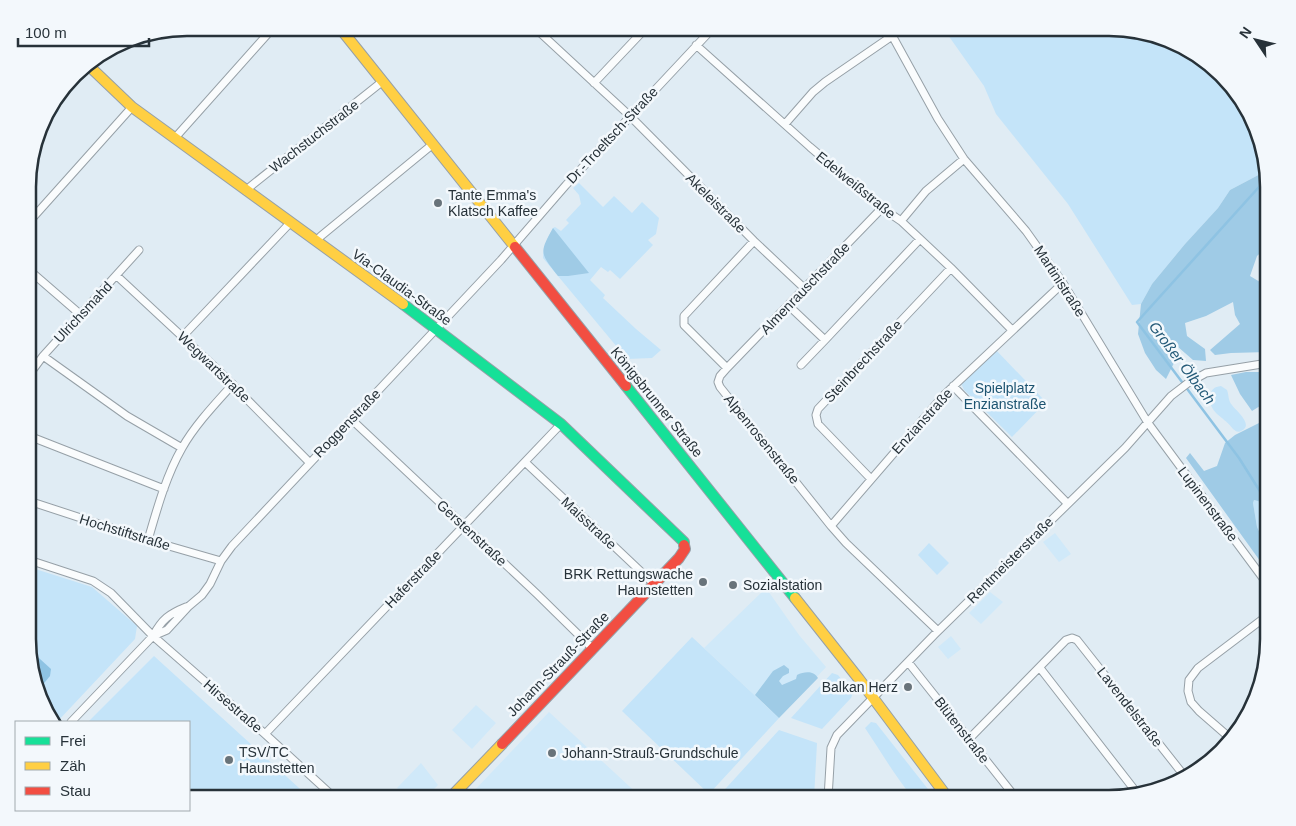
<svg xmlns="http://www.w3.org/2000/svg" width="1296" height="826" font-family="Helvetica,sans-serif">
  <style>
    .built { fill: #d0e9f9 }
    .green { fill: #c4e4f9 }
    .forest { fill: #9fcbe6 }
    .water { fill: #8ec3e3 }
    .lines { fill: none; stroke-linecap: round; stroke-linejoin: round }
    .stream { stroke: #8ec3e3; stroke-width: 2.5 }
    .street-casing { stroke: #96a0a7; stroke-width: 9 }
    .fast-casing { stroke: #96a0a7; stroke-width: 12 }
    .slow-casing { stroke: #96a0a7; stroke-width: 12 }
    .jam-casing { stroke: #96a0a7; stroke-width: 12 }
    .street { stroke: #fafcfd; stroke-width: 7 }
    .fast { stroke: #16e098; stroke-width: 10 }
    .slow { stroke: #ffcf43; stroke-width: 10 }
    .jam { stroke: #f24e42; stroke-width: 10 }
    .poi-dot { fill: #68737a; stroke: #f3f8fc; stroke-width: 2 }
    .labels { text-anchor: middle; stroke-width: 5; stroke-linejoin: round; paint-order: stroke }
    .street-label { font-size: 14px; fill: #273239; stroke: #f3f8fc }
    .poi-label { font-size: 14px; fill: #273239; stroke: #f3f8fc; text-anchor: start }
    .park-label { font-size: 14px; fill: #1c5370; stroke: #f3f8fc }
    .water-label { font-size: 15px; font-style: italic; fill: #245a78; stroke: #f3f8fc }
    .rim { fill: none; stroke: #273239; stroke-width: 2.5 }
  </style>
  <rect width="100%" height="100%" fill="#e0ecf4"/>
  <path class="built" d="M1055,533l16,21 -12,8 -16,-20z
    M766,588l33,47 27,32 -47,51 -75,-70z
    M990,592l13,10 -22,22 -12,-11z
    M951,636l10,13 -13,10 -10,-12z
    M476,705l20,18 -24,26 -20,-19z
    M549,712l93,86h-168l-4,-3z
    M421,763l17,22 -13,13h-17l-11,-10z"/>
  <path class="green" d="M943,28h166l42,5 46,21 50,53 19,64 -36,19 -12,18 -33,36 -33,40 -11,20 -9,1 -64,-101 -72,-90 -12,-28z
    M53,105l6,6 -20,23 5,-18z
    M579,183l24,24 11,-11 18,17 10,-11 17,16 -3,16 -8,6 5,5 -33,34 -10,-9 -2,2 -7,-5 -11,13 15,15 -2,3 33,31 25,21 -9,8 -25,1 -84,-101c0,-12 5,-20 10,-30l2,-1 6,4 8,-8 -3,-3 15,-16 -2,-9 -6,-7z
    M995,349l51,53 -34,35 -48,-47 -3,-7z
    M1221,386l6,4c2,5 1,11 5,15 3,5 23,20 9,26 -4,2 -5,0 -8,-2 -8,-12 -24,-15 -23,-32 1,-8 4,-10 11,-11z
    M1254,500l14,4v46l-11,-23 -4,-24z
    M929,543l20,20 -12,12 -19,-20z
    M29,567l63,20 45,39 -2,13 -78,83h-5l-23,-62z
    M692,637l87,81 -70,76 -87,-83z
    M154,656l156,142h-121v-76h-101z
    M832,673l6,2 15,18 -2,5 -29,31 -31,-11z
    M871,722l5,1 59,75h-22c-18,-22 -32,-46 -48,-70z
    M779,730l38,13 -3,55h-97z"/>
  <path class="forest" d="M1266,171l2,5v70l-11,10 -7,20 10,6 8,-6v76l-37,1 -16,2 -5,-5 30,-26 -5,-9 -2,-13 -27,14 -21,7 2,13 18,13 1,12 -13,-1 -31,-27 2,12 11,16 -9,18 -10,-9 -11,-17 -7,-19 3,-30 11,-20 33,-40 33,-36 12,-18z
    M553,228l36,45 -21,3h-10c-18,-23 -19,-23 -5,-48z
    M1246,372h22v29l-16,10 -12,-17 -9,-19z
    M1263,421l5,2v81l-14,-4 -1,3 4,24 11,23v22l-82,-114 4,-5 14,18 13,-5 8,-23 10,-8z
    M784,665l5,4v4l-6,3 -4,5 3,4 14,-6 1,-4c7,-3 16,-5 21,3l-39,40 -24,-23 18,-24z"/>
  <path class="water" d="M29,649l22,20 -1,7 -10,12 -11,-28z"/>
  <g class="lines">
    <path class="stream" d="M1268,177l-131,145 102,136 29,46"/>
    <g class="street-casing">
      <path id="street" d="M535,28l95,88 124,125 50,47
        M888,28l50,91 26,40 62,72 37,52 85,140 120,162
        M696,45l114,102 72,61 19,13 50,47 61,62
        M594,83l52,-55
        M785,124l28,-32 12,-10 67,-46
        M174,139l99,-111
        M246,191l5,-5 132,-105
        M901,221l25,-30 38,-32
        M29,222l103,-115
        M316,241l5,-5 112,-92
        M754,241l-70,75v9l43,43 -7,8 -2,6 2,5 111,139 15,17 92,88
        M29,270l52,45
        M117,276l99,92 93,94
        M788,305l37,35 95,-101
        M183,336l107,-113
        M43,356l84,60 55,32
        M801,365l24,-25
        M727,368l155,-160
        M29,375l14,-19 96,-106
        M953,386l114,117
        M351,419l186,175 55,54
        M29,436l135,53
        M525,462l129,122
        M871,479l-53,-55 -2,-9 2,-6 133,-141
        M29,501l119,39 73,21
        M831,526l113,-131 119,-112
        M148,540c9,-31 18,-64 34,-92 13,-23 33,-44 51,-64
        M29,560l64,21 18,12 42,43 112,98 70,64
        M153,636l14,-6 22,-24 13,-11 8,-11 11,-23 11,-15 269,-286 65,-75 147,-157
        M908,662l108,136
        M1040,668l97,125
        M71,722l82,-86c9,-17 16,-22 33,-29
        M265,734l296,-310
        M1230,738l-31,-27 -8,-9 -3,-11 1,-11 9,-12 70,-53
        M969,739l97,-99 6,-2 5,2 109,138
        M828,798l3,-50 6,-13 97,-100 191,-187 46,-52 17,-13 18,-10 62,-10"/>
    </g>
    <g class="fast-casing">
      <path id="fast" d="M403,304l158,120 123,118v3
        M626,386l169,212"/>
    </g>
    <g class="slow-casing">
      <path id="slow" d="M340,28l175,219
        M87,64l45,43 271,197
        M795,598l64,81 89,119
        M450,798l52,-54"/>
    </g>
    <g class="jam-casing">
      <path id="jam" d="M515,247l111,139
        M502,744l177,-186 6,-9 -1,-4"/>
    </g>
    <use href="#street" class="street"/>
    <use href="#fast" class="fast"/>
    <use href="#slow" class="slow"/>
    <use href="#jam" class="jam"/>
  </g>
  <g class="poi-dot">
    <circle cx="438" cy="203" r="5"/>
    <circle cx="703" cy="582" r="5"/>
    <circle cx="733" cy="585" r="5"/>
    <circle cx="908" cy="687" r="5"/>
    <circle cx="552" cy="753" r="5"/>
    <circle cx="229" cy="760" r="5"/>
  </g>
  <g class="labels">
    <g class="street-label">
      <text transform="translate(612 135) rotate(-47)" y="5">Dr.-Troeltsch-Straße</text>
      <text transform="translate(314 136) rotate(-38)" y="5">Wachstuchstraße</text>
      <text transform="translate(856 185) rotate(39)" y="5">Edelweißstraße</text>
      <text transform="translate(716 203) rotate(45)" y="5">Akeleistraße</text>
      <text transform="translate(1060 281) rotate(57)" y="5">Martinistraße</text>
      <text transform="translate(402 287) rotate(36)" y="5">Via-Claudia-Straße</text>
      <text transform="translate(805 288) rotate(-46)" y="5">Almenrauschstraße</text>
      <text transform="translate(83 312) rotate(-47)" y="5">Ulrichsmahd</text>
      <text transform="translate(863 361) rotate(-47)" y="5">Steinbrechstraße</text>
      <text transform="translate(214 367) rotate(44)" y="5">Wegwartstraße</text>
      <text transform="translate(657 402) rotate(51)" y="5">Königsbrunner Straße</text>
      <text transform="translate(922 421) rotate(-48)" y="5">Enzianstraße</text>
      <text transform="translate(347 423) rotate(-46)" y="5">Roggenstraße</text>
      <text transform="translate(762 439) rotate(51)" y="5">Alpenrosenstraße</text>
      <text transform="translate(1208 504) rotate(53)" y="5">Lupinenstraße</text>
      <text transform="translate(589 523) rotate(43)" y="5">Maisstraße</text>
      <text transform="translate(125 532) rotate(17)" y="5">Hochstiftstraße</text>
      <text transform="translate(472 533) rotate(43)" y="5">Gerstenstraße</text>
      <text transform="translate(1010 560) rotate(-45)" y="5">Rentmeisterstraße</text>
      <text transform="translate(413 579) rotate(-46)" y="5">Haferstraße</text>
      <text transform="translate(558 664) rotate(-46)" y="5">Johann-Strauß-Straße</text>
      <text transform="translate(233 706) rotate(41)" y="5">Hirsestraße</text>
      <text transform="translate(1130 707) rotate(52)" y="5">Lavendelstraße</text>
      <text transform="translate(962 730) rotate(52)" y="5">Blütenstraße</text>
    </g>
    <g class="poi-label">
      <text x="448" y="200">Tante Emma's<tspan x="448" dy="16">Klatsch Kaffee</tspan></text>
      <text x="693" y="579" text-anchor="end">BRK Rettungswache<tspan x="693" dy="16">Haunstetten</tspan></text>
      <text x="743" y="590">Sozialstation</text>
      <text x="898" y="692" text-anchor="end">Balkan Herz</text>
      <text x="239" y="757">TSV/TC<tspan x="239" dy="16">Haunstetten</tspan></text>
      <text x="562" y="758">Johann-Strauß-Grundschule</text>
    </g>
    <g class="park-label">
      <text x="1005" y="393">Spielplatz<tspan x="1005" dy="16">Enzianstraße</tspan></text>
    </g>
    <g class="water-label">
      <text transform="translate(1182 363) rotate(53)" y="5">Großer Ölbach</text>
    </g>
  </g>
  <path d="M0 0H1296V826H0ZM187 36H1109A151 151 0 0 1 1260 187V639A151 151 0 0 1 1109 790H187A151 151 0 0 1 36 639V187A151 151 0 0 1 187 36Z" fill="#f3f8fc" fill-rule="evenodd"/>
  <path class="rim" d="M187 36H1109A151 151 0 0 1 1260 187V639A151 151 0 0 1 1109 790H187A151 151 0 0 1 36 639V187A151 151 0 0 1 187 36Z"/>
  <rect x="15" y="721" width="175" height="90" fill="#f3f8fc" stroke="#a1a9ae"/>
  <rect x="25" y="737" width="25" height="8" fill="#16e098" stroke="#a1a9ae"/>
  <text x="60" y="746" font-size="15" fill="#273239">Frei</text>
  <rect x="25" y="762" width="25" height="8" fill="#ffcf43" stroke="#a1a9ae"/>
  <text x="60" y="771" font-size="15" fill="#273239">Zäh</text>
  <rect x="25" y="787" width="25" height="8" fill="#f24e42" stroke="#a1a9ae"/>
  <text x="60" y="796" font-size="15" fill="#273239">Stau</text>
  <g transform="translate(1256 40) rotate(305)" stroke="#f3f8fc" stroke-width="4" paint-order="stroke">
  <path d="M0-4L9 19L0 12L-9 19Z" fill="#273239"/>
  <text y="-8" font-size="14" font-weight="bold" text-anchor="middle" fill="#273239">N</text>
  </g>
  <path d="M18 38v8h131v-8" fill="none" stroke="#273239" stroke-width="2.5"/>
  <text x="25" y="38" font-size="15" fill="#273239" stroke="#f3f8fc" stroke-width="4" paint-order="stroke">100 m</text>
</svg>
